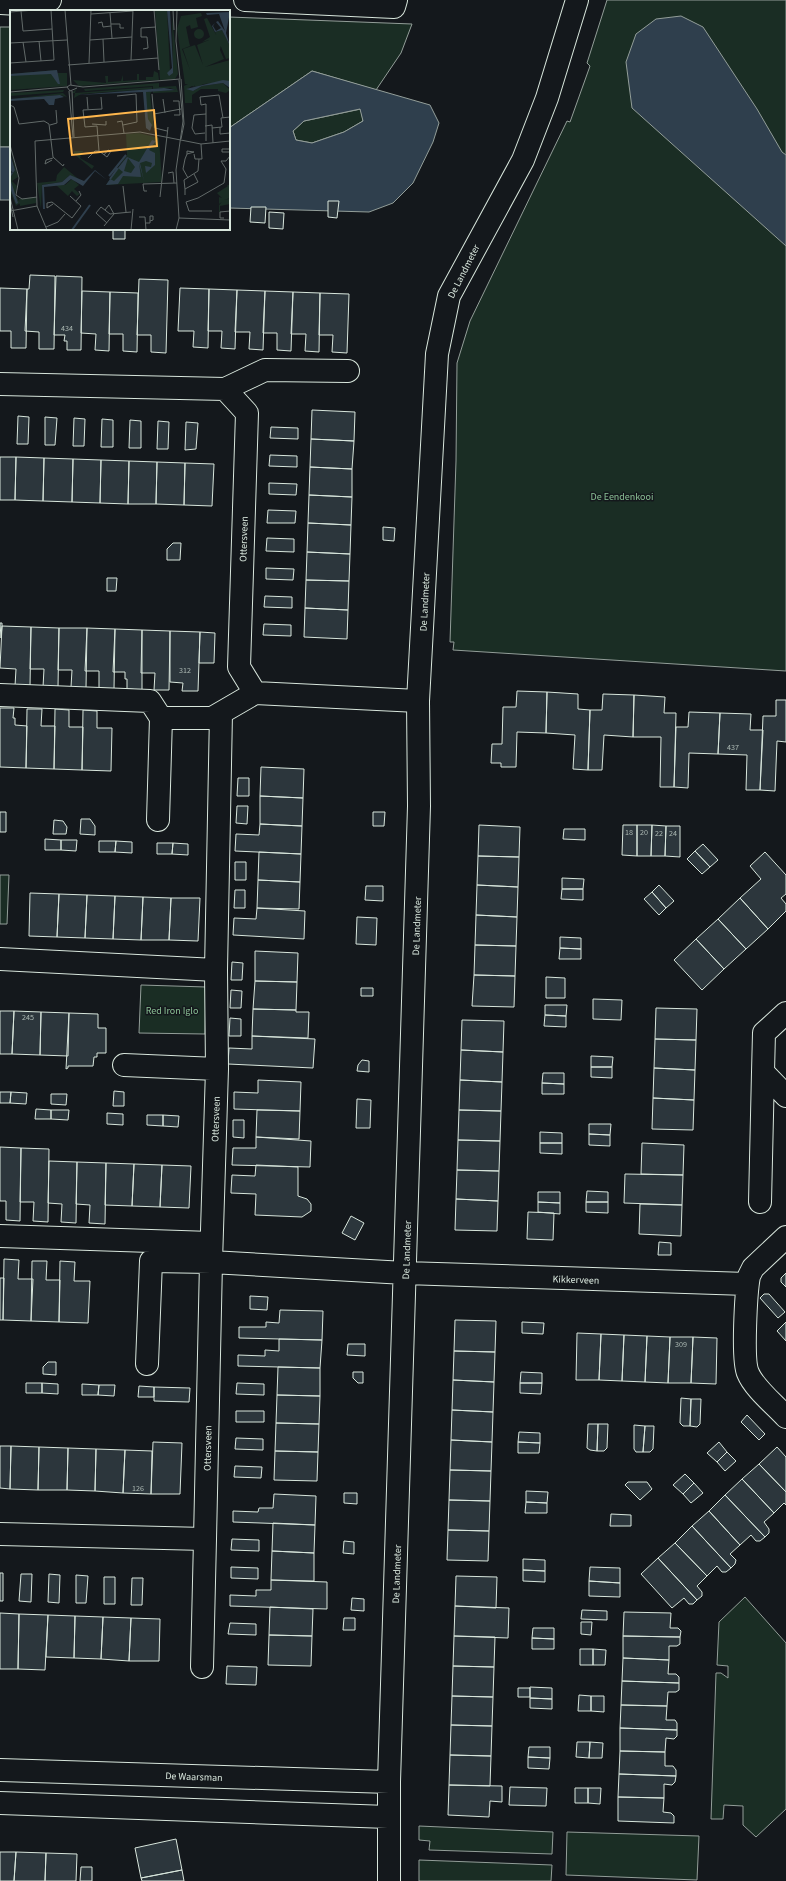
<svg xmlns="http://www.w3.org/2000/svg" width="786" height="1881" font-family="'Source Sans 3',sans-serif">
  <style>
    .green { fill: #1a2d24; stroke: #939e99 }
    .water { fill: #2f3f4d; stroke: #939e99; fill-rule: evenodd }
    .building { fill: #2c363c; stroke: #d8e6dc }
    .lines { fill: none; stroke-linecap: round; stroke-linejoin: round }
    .street-casing { stroke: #d8e6dc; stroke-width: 24 }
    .street { stroke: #14181c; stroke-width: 22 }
    .labels { text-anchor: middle; stroke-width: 3; stroke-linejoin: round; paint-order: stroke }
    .number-label { font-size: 8px; fill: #adbab4 }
    .street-label { font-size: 10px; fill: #d8e6dc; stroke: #14181c }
    .park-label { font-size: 10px; fill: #8ac095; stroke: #14181c }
    .inset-river { fill: none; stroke: #2f3f4d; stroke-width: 2 }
    .inset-road { fill: none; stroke: #626a69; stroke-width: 1 }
    .view { fill: #ffb74d; fill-opacity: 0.15; stroke: #ffb74d; stroke-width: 2 }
    .inset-edge { fill: none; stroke: #d8e6dc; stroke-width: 2 }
  </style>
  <rect width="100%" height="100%" fill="#14181c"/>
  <path class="green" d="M607,0h179v671l-333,-21 1,-8h-4l6,-181 1,-98 13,-42 97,-200 3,1 20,-56 -3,-3z
    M229,17l183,7 -11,29 -25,37 -64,-19 -83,57z
    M0,27h11v120h-11z
    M361,109l2,12 -19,11 -32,11 -16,-3 -3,-9 11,-10z
    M0,875h9l-2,49h-7z
    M141,985l65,2 -1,47 -66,-1z
    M745,1597l41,46v166l-30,28 -13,-12v-19l-19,-1 -1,14h-12l5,-146h5l7,5v-12l-11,-1 2,-43z
    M419,1826l134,6 -1,22 -123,-4 1,-9 -11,-1z
    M567,1832l132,4 -2,44 -131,-5z
    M419,1860l133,5 -1,16h-132z"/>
  <path class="water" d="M681,16l22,11 54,82 25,43 4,3v91l-154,-138 -6,-46 10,-28 20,-15z
    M312,71l118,34 9,18 -6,19 -20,41 -20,20 -24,9 -140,-4v-80zM360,109l3,12 -19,11 -32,11 -16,-3 -3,-9 11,-10z
    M0,147h11v53h-11z"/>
  <path class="building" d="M328,201h11l-2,17 -9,-1z
    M251,207h15l-1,16 -15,-1z
    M269,212l15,1 -1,16 -14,-1z
    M113,229h12v10h-12z
    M30,275l25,1 -1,73h-15v-17l-14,-1 2,-42h2z
    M56,276l26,1 -1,73h-14v-9h-3l1,-6h-11z
    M139,279l29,1 -2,73 -15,-1v-17h-14z
    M0,288l27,1 -1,59h-15v-17h-11z
    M180,288l29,1 -1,59 -15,-1 1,-16h-16z
    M209,289l28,1 -2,59 -14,-1 1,-17h-14z
    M237,290l28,1 -2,59 -14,-1 1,-17h-15z
    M82,291l28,1 -1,59 -14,-1 1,-16 -15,-1z
    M265,291l28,1 -2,59 -14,-1v-17h-14z
    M110,292l28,1 -1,59 -14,-1v-17h-14z
    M293,292l27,1 -1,59 -14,-1 1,-17h-15z
    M320,293l29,1 -2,59 -15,-1 1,-17h-14z
    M312,410l43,2 -1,29 -43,-2z
    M18,416l11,1 -1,27h-11z
    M45,417l12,1 -2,27h-10z
    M74,418l11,1 -1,27h-11z
    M102,419l11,1v27h-12z
    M130,420l11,1v27h-12z
    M158,421l11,1 -1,27h-11z
    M186,422l12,1 -2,26 -11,1z
    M271,427l27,1v11l-28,-1z
    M311,439l43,2 -2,28 -42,-2z
    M270,455l27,1v11l-28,-1z
    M0,457h16l-1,43h-15z
    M16,457l28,1 -1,43 -28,-1z
    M44,458l29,1 -1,43 -29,-1z
    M73,459l28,1 -1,43 -28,-1z
    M101,460l28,1 -1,43 -28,-1z
    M129,461l28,1 -1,42h-28z
    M157,462l28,1 -1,42 -28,-1z
    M185,463l29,1 -2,42 -28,-1z
    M310,467l42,2v28l-43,-2z
    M269,483l28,1 -1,11 -27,-1z
    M309,495l43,2 -1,28 -43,-2z
    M268,510l28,1 -1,12h-28z
    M308,523l43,2 -1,29 -43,-2z
    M383,527l12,1 -1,13 -11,-1z
    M267,538l27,1v13l-28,-1z
    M173,543h8l-1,17h-13v-11z
    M307,552l43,2 -1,27 -43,-1z
    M266,568l28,1 -1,11 -27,-1z
    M107,578h10l-1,13h-9z
    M306,580l43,1 -1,29 -43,-2z
    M265,596l27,1v11l-28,-1z
    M305,608l43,2 -1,29 -43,-2z
    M0,623h2v3l-1,12z
    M264,624l27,1v11l-28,-1z
    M2,626l29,1 -1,59h-15l1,-17 -16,-1z
    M31,627l28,1 -1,59h-15l1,-18h-14z
    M59,628h28l-1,60 -15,-1 1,-17h-14z
    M87,628l28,1 -1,60 -15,-1v-17h-14z
    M115,629l27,1v60l-15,-1v-10h-2v-7h-12z
    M142,630l28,1 -1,59h-15l1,-17h-14z
    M170,631l30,1 -2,59h-16l1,-8 -13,-1z
    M200,632l15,1 -1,30h-15z
    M517,691l30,1 -1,41 -29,-1 -1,35h-15v-4h-10l1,-19h10l1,-37h13z
    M547,692l31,2v15l12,1 -2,60 -15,-1 2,-34 -29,-2z
    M603,694l31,1 -1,42 -29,-2 -2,35h-14l2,-60h12z
    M634,695l31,2 -1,16h12l-2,74h-14l1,-50h-28z
    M776,700h10v42l-9,-1 -2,50 -15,-1 3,-74h13z
    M0,708h14l-1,10h2v7l12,1 -1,42 -26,-1z
    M27,709h15l-1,17h14l-1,43 -28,-1z
    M55,709l14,1v17h14l-1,43 -28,-1z
    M83,710l14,1v17h15l-1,43 -29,-1z
    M689,712l31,1 -2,41 -29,-1 -1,35 -14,-1 2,-60h12z
    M720,713l31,1 -1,16h13l-3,60h-14l1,-35 -29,-1z
    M261,767l43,2 -1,29 -43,-2z
    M238,778h11v18h-12z
    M260,796l43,2 -1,28 -42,-2z
    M237,806h11l-1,18 -11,-1z
    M0,812h6v20h-6z
    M373,812h12l-1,14h-11z
    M81,819h9l5,7v9l-15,-1z
    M54,820l9,1 4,6 -1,7h-13z
    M260,824l42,2 -1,28 -66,-3 1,-17 23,1z
    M479,825l41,2 -1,30 -41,-1z
    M623,825h14v31l-15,-1z
    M637,825h15l-1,31h-14z
    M652,825l14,1 -1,30h-14z
    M666,826h14v31l-15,-1z
    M564,829h21v11l-22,-1z
    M45,839l16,1v10h-16z
    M61,840h16l-1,11 -15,-1z
    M99,841h17l-1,11h-16z
    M116,841l16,1v11l-17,-1z
    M157,843h16l-1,11h-15z
    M173,843l15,1v11l-16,-1z
    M703,844l15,16 -8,7 -15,-16z
    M695,851l15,16 -8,7 -15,-15z
    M259,852l42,2 -1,28 -42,-2z
    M765,852l21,23v19l-5,4 5,6v7l-18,18 -28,-31 21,-19 -11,-13z
    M478,856l41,1 -1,30 -41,-2z
    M235,862h11v18h-11z
    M562,878l22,1 -1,10h-21z
    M258,880l42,2 -1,27 -42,-1z
    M477,885l41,2 -1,30 -41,-2z
    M659,885l15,16 -8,7 -14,-16z
    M366,886h17v15l-18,-1z
    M562,889h21v11l-22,-1z
    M235,890h10v18h-11z
    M652,892l14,16 -7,7 -15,-16z
    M30,893l29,1 -2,43 -28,-1z
    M59,894l28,1 -2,43 -28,-1z
    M87,895l28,1 -2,43 -28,-1z
    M115,896l28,1 -2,43 -28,-1z
    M143,897l28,1 -2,42h-28z
    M171,898h29l-2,43 -29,-1z
    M740,898l28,31 -22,20 -28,-30z
    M257,908l48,3 -1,28 -71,-4 1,-17 22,1z
    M476,915l41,2 -1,29 -41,-1z
    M357,917l20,1 -1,27 -20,-1z
    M718,919l28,30 -22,20 -28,-30z
    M560,937l21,1v11l-21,-1z
    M696,939l28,30 -22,21 -28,-30z
    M475,945l41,1 -1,30 -41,-1z
    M560,948l21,1v10h-22z
    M255,951l43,2 -1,29 -42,-1z
    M232,962l11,1 -1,17h-11z
    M474,975l41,1 -1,31 -42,-1z
    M546,977l19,1v20h-19z
    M255,981l42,1 -1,28 -43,-1z
    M361,988h12v8h-12z
    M231,990l11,1 -1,17h-11z
    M593,999l29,1 -1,20 -28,-1z
    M545,1005h22l-1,11 -21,-1z
    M656,1008l41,1 -1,31 -41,-1z
    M253,1009l43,1v2h13l-1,26 -56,-2z
    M0,1011h14l-2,43h-12z
    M14,1011l27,1 -1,43 -28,-1z
    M41,1012l28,1 -1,43 -28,-1z
    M69,1013l29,1v14h8v25h-9v4h-3l-1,9h-25v2l-2,1z
    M545,1015l21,1v11l-22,-1z
    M230,1018l11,1v17h-12z
    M462,1020l42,1 -1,31 -42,-2z
    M252,1036l63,3 -2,29 -85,-4 1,-16 23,1z
    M655,1039l41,1 -1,30 -41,-2z
    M461,1050l42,2 -1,30 -42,-2z
    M591,1056l22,1 -1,10h-21z
    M362,1060l7,1v11l-12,-1 1,-6z
    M591,1067h21v11l-21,-1z
    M654,1068l41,2 -1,30 -41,-2z
    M543,1073h21v11l-22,-1z
    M258,1080l43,2 -1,29 -66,-2v-17l24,1z
    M460,1080l42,2 -1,29 -42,-1z
    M542,1083l22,1v10h-22z
    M114,1091l10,1v14h-11z
    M0,1092h11l-1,11h-10z
    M11,1092l16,1 -1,11 -16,-1z
    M51,1094h16l-1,11 -15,-1z
    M653,1098l41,2 -1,30 -41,-1z
    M357,1099l14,1 -1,28h-14z
    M36,1109l15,1v9h-16z
    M51,1110h18l-1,10 -17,-1z
    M257,1110l43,1 -1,28 -43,-2z
    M459,1110l42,1 -1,30 -42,-1z
    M107,1113l16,1v11l-16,-1z
    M147,1115h16v11l-16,-1z
    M163,1115l16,1 -1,11 -15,-1z
    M233,1120h11v18l-11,-1z
    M589,1124h22l-1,11 -21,-1z
    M540,1132l22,1v10h-22z
    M589,1134l21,1v11l-21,-1z
    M256,1137l55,4 -1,26 -78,-2 1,-17h23z
    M458,1140l42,1 -1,30 -42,-1z
    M540,1143h22v11l-22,-1z
    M642,1143l42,2 -1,30 -42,-1z
    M0,1147l21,1 -1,73 -14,-1v-19h-6z
    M21,1148l28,1 -1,73 -15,-1 1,-19h-14z
    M49,1161l28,1 -1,61 -15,-1 1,-18 -14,-1z
    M77,1162l29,1 -1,61 -16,-1 1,-18 -14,-1z
    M106,1163l28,1 -2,42 -27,-1z
    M134,1164l28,1 -2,42 -28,-1z
    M162,1165l29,1 -2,42 -29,-1z
    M256,1165l42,2v29l9,3 4,5v7l-9,6 -47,-2 1,-21 -25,-1v-2l1,-16 23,1z
    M457,1170l42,1 -1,30 -42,-2z
    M625,1174l58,1 -1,30 -58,-2z
    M587,1191l21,1v10h-22z
    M538,1192h22v11l-22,-1z
    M456,1199l42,2 -1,30 -42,-1z
    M538,1202l22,1v11l-22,-2z
    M586,1202h22v11l-22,-1z
    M640,1204l42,1 -1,31 -42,-2z
    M528,1212l26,1 -1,27 -26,-1z
    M351,1216l13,7 -9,17 -13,-7z
    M659,1242l12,1v12h-13z
    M4,1259l15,1 -1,19h15l-2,42 -28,-1z
    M32,1261h15l-1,19h14l-1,42 -28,-1z
    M60,1261l15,1 -1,19h16l-2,42 -29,-1z
    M786,1273v14l-5,-5v-4z
    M0,1278h4l-1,42h-3z
    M764,1294h5l16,18 -7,6 -18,-20z
    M250,1296l18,1 -1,13 -17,-1z
    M280,1310l43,1 -1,29 -83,-2v-11h27v-5l13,1z
    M455,1320l41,1 -1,31 -41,-1z
    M522,1322l22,1 -1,11 -21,-1z
    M786,1322v19l-9,-10z
    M577,1333l24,1 -2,46h-23z
    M601,1334l23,1 -2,46 -23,-1z
    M624,1335l23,1 -2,46 -23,-1z
    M647,1336l23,1 -2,46 -23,-1z
    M670,1337h23l-2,46h-23z
    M693,1337l24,1 -1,46 -25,-1z
    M279,1339l43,1 -2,28 -82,-2v-11l27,1v-6l14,1z
    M348,1344h17v12l-18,-1z
    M454,1351l41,1 -1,30 -41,-2z
    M48,1362h8v13l-13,-1v-7z
    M278,1367l42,1v28l-43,-1z
    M353,1372h10v11h-5l-5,-5z
    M521,1372l21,1v10h-22z
    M453,1380l41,2 -1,30 -41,-2z
    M26,1383h16v10h-16z
    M42,1383l16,1v10l-16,-1z
    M237,1383l27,1v11l-28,-1z
    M520,1383h22l-1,11 -21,-1z
    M82,1384l17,1 -1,10h-16z
    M99,1385h16l-1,11 -16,-1z
    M139,1386l15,1v10h-16z
    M154,1387l36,1 -1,14 -35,-1z
    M277,1395l43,1 -1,28 -43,-1z
    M681,1398l10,1 -1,27h-7l-3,-3z
    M691,1399h10l-1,25 -3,3 -7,-1z
    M452,1410l41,2 -1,30 -41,-2z
    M236,1411h28v11h-28z
    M747,1415l18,19 -6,6 -18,-18z
    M276,1423l43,1 -1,28 -43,-1z
    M588,1424h10l-1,27 -7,-1 -3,-2z
    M598,1424h10l-1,24 -3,3h-7z
    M634,1425l11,1 -2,26h-7l-2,-3z
    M645,1426h9l-1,23 -3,3h-7z
    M519,1432l21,1v10l-22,-1z
    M236,1438l27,1v11l-28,-1z
    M451,1440l41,2 -1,29 -41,-1z
    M153,1442l29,1 -2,51h-29z
    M518,1442l22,1 -1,10h-21z
    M719,1442l8,10 -10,10 -10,-9z
    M0,1446h11l-1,43 -10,-1z
    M11,1446l28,1 -1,43 -28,-1z
    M39,1447l29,1 -1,42h-29z
    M777,1447l9,10v35l-27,-28z
    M68,1448l28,1 -1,42 -28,-1z
    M96,1449l29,1 -2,43 -28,-2z
    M125,1450l27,1 -1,43 -28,-1z
    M275,1451l43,1 -1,29 -43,-1z
    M727,1452l9,9 -11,10 -8,-9z
    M759,1464l27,28v13l-2,-2 -10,10 -32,-34z
    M235,1466l27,1 -1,11 -27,-1z
    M450,1470l41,1 -1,30 -41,-1z
    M685,1474l9,9 -11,11 -10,-9z
    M742,1479l32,34 -10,9 5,7v4l-4,4 -40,-42z
    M628,1482h19l5,7 -12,11 -15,-15z
    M694,1483l9,10 -12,10 -8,-9z
    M526,1491l22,1 -1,11 -21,-1z
    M344,1493h13v11l-13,-1z
    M274,1494l42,2 -1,29 -82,-3v-11l25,1 1,-4h14z
    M725,1495l40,42 -5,4h-4l-5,-6 -11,10 -31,-34z
    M449,1500l41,1 -1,30 -41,-1z
    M526,1502l21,1v10h-22z
    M709,1511l31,34 -10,9 6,6 -1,4 -4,4 -39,-42z
    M611,1514l20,1v11h-21z
    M273,1523l42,2 -1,28 -42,-2z
    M692,1526l39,42 -5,4h-4l-5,-6 -10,10 -32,-33z
    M448,1530l41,1 -1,30 -41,-1z
    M232,1539l27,1v11l-28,-1z
    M344,1541l10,1v12l-11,-1z
    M675,1543l32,33 -10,10 5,6v4l-5,4 -39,-42z
    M272,1551l42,2v28l-43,-1z
    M658,1558l39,42 -4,4h-4l-5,-6 -12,10 -31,-34z
    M523,1559l22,1v11l-22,-1z
    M231,1567l27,1v11l-27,-1z
    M590,1567l30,1v15l-31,-2z
    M523,1570l22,1v11l-22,-1z
    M0,1573h3v28h-3z
    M21,1574h11l-1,28 -12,-1z
    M49,1574l11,1 -1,28 -11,-1z
    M76,1575l12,1 -2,27h-10z
    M456,1576l41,1 -1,31 -41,-2z
    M104,1577h11v27h-11z
    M132,1578h11l-1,27h-11z
    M271,1580l56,2v27l-97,-3v-11l26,1v-6h15z
    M589,1581l31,2v14l-31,-1z
    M352,1598l12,1v12l-13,-1z
    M455,1606l54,2 -1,30 -54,-2z
    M270,1607l43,2 -1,27 -43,-1z
    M582,1610l25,1v9l-26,-1z
    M624,1612l47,1 -1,15h8l3,3 -1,6 -57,-1z
    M0,1613l19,1 -1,55h-18z
    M19,1614l29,1 -3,55 -27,-1z
    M48,1615l27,1 -1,42 -28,-1z
    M75,1616l28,1 -2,42 -27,-1z
    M103,1617l28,1 -2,43 -28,-2z
    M131,1618l29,1 -1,42h-30z
    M344,1618h11v12h-12z
    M581,1622h11l-1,13 -10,-1z
    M230,1623l26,1v11l-28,-1z
    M533,1628h21v11l-22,-1z
    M269,1635l43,1 -1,30 -43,-1z
    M454,1636l41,1 -1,30 -41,-1z
    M623,1636l57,1v7l-3,2h-8v14l-46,-2z
    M532,1638l22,1v10h-22z
    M580,1649h13v16h-13z
    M593,1649l13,1 -1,15h-12z
    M623,1658l46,2 -1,14h8l3,3v6l-57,-2z
    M227,1666l30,1 -1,18 -30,-1z
    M453,1666l41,1 -1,30 -41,-1z
    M622,1681l57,2v7l-3,2h-8l-1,14 -46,-1z
    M530,1687l22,1v11l-22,-1z
    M518,1688h12v9h-12z
    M579,1695l12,1v15h-13z
    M452,1696l41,1 -1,29 -41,-1z
    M591,1696h13v16l-13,-1z
    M530,1698l22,1v10l-22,-1z
    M621,1705l46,1 -1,14h9l2,3v7l-57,-2z
    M451,1725l41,1 -1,30 -41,-1z
    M620,1728l57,2v6l-3,3 -8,-1 -1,14 -45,-1z
    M577,1742h13l-1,16 -13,-1z
    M590,1742l13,1 -1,15h-13z
    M529,1747h21v11l-22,-1z
    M620,1751l45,1v14h8l3,4v6l-57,-2z
    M450,1755l41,1 -1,30 -41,-1z
    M528,1757l22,1 -1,11 -21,-1z
    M619,1774l57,2 -1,6 -3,3 -8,-1v14l-46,-1z
    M449,1785l53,1v16l-12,-1 -1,16 -41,-2z
    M510,1787l37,1 -1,18 -37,-1z
    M575,1788h13v15h-13z
    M588,1788h13l-1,16 -12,-1z
    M618,1797l46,1 -1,14 8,1 3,3v7l-56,-2z
    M176,1839l6,31 -41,8 -6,-30z
    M0,1852h16l-2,29h-14z
    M16,1852l30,1 -1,28h-31z
    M46,1853l31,1 -1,27h-31z
    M81,1867h11v14h-12z
    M182,1870l2,11h-42l-1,-3z"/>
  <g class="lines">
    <g class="street-casing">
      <path id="street" d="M245,0l149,7 2,-7
        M0,3l37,2 13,-5
        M0,384l225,5 22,24 -8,254 16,26
        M225,389l40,-19 83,1
        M0,695l150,6 11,17
        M158,820l3,-102h51l43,-25 163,8
        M0,959l216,11
        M786,1013l-22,20 -1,39 23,24
        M124,1065l93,4 -6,193 -60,-1 -4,103
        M217,1069l-1,-99 5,-257
        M760,1202l3,-130
        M0,1236l211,7
        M786,1237l-33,31 -4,8c-3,16 -7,84 -1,97 6,15 27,32 38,44
        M0,1534l205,5 6,-277 194,11 342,11
        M202,1667l3,-128
        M0,1770l389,12
        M0,1803l388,14
        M389,1881v-99l30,-976 -1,-105 19,-347 12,-58 74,-136 24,-62 30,-98"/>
    </g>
    <use href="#street" class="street"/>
  </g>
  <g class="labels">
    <g class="number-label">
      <text x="67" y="331">434</text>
      <text x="185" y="673">312</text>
      <text x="733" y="750">437</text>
      <text x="629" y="835">18</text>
      <text x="644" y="835">20</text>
      <text x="659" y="836">22</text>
      <text x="673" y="836">24</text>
      <text x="28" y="1020">245</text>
      <text x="681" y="1347">309</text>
      <text x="138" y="1491">126</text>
    </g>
    <g class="street-label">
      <text transform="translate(463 271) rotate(-63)" y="4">De Landmeter</text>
      <text transform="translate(243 539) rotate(-88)" y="4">Ottersveen</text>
      <text transform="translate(424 602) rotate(-87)" y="4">De Landmeter</text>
      <text transform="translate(416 926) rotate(-88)" y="4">De Landmeter</text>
      <text transform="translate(215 1119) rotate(-88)" y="4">Ottersveen</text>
      <text transform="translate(406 1250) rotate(-88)" y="4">De Landmeter</text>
      <text transform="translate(576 1279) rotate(2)" y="4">Kikkerveen</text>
      <text transform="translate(207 1448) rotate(-89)" y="4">Ottersveen</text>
      <text transform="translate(396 1574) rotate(-88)" y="4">De Landmeter</text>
      <text transform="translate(194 1776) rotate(2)" y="4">De Waarsman</text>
    </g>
    <g class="park-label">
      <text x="622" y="500">De Eendenkooi</text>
      <text x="172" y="1014">Red Iron Iglo</text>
    </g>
  </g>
  <g transform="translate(10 10)">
    <rect width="220" height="220" fill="#14181c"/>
    <path d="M145,0h12l3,61 3,2 -1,-57 6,58 -3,5 -15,1zM191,3l1,3 -6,2 2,9 -7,2 -1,-4 -4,2 3,15 -7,2 7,-2 1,4 -8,3 8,21 -7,-21 12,-4 8,20 -6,-20 12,-5 3,9 -3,-9 -7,2 8,-5 -6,-18 3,-1 14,26 -1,6 4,9 -19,8 25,-7v21l-26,3 -8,3 -2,-2 1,2 -3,-1 -5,3 6,2 9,-5 21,-3 7,7 -4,3 -8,-2v-2h-17l-9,6v8h-7l-1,-17 4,-2h-3l-8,-55 4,-13zM184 24a5 5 0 1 1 10 0a5 5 0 1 1-10 0ZM212,20l8,16v12l-4,1 -11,-27zM47,60v3h10v13l-57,4v-16zM144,61l4,2 1,7 -80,6 -6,-6 33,3 -1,-7h3v6l13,-1 2,-6v6l14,-1v-6h2v6h7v-3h7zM149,73v4l17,-1 2,6 -25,1v-2l23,-1 -6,-2 -17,1v-3l-68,5 -1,-2zM142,77v2l-71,5 -7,4 1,-5h-3l4,-4 -1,4zM54,80l-1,2 -53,4v-3zM142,81l-2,3 4,35 -6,-10 -3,-27zM53,83l4,4 -7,-2 -50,4zM129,123l20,5 3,44 -56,3 21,-30 -1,-21zM0,137l8,30 -6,4 5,5 -2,8 5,9 -4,3 -6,-15v-3l6,16 -6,-26 5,-8zM64,141h9l-3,7 14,8 -2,3 -18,-15zM54,157l18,15 -12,-7 -8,7 -20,3 -1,24 -4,-26 19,-2 1,-6zM62,169l7,6 -5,4 6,5 -3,2 -5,-5 -4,5 -12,-11h9zM217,175h3v13l-6,2 5,-1 1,5 -10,2v5l3,1h-4v-7l3,-3 -3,2v-7l3,1 -5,-5 11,-7zM26,187v6l-16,3 -1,-7z" fill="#1a2d24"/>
    <path d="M157,0h3l3,56v7l-4,3 -2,-3 5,-5zM220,2l-4,21 4,13 -8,-16 -7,2 -3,-6 3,-3 -2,3 3,5 5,-3 -5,-6 2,-1 7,10 -6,-17 -12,1 -1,-2zM47,60l3,14h-2l-7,-10 -41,2v-2zM213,70l7,1v7l-7,-5 -21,3 -9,5 -7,-2zM154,78l12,2 -30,2 2,27 4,6 -2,6 -4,-3 -3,-36 -66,3zM50,85l4,2 -9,2 -1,6h-5l-5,-6 -34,2v-2zM142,130l4,1 -7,9 6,3v12l-9,8 -1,-7 6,1 1,-4 -6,-2 -6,2 4,18 -5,-18 2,14 -18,-1 -5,8 -12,1 4,-6 4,2 9,-9 -5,-4 9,-11 12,5zM118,148l7,9 -4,6 -7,-2zM0,143l5,17 -5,8 8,25 -2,1 -6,-16v-16l3,1 -3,-3zM85,160l12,10 -12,-9 -12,15 -12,-7 -7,6 -20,2 1,22h-2l-1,-24 20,-3 8,-7 14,6z" fill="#2f3f4d" fill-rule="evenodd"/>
    <path class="inset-river" d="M99,166l17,-21M100,169l8,-11M62,220l18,-25"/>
    <path class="inset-road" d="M55,0l6,75M144,0l5,60M163,0h32M163,0l1,20M11,1l2,20 29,-2M0,2l25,-2M100,3l2,25M81,4l42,-3M88,13l4,-1 1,5 8,-1M101,14h9v4h4M93,29l1,23M80,30l42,-3M29,31l2,20M13,32l3,20M0,33l57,-3M133,39l5,-1 -1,-11h-6v-9l15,-1M121,50l2,-50M0,53l44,-3 -3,-50M79,53l2,-53M58,55l90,-7M57,77l3,4 7,-3M59,81l4,46M62,81l2,46M0,82l57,-5 3,-2 13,2 97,-8 -4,-38 1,-31M142,84l3,34 12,3M107,86l19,-2 1,28 -14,3M77,87l1,12M153,89l2,14M163,91h6l1,14h-6M0,95l4,2 5,17 25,-3 5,3 4,33 10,9 1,-2M144,104l27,-5M107,112l5,-1 2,12M82,114l14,1v-4M40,115l7,-2 -1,-13M195,116l7,-1 1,18M210,117v7l10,-1M202,118l10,-1 -1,-9 9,-1M195,123l-10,1 -3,-6 2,-13 12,-1M171,129l3,-15 -3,-45M196,131v-37l-5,1 -1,-8 19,-2 4,23M0,135l9,33 -3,17 6,4 15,-2M220,139h-8v3h8M89,141l-2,-25 -12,1 -2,-17 19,-1 -1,-12M177,144l7,-2 -7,-1v3l-2,5 -2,10 5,9M184,144l1,5h7l-1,-15M78,148l7,-7h4l8,6 4,-6 -3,-1 -4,5M42,150l-7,4 1,-4 7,-2M158,163l5,-1 1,11M113,176l3,26M175,179l-1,-9 14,-9 1,-12M137,181h-3l-1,-7 34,-1M175,185v-6l13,-7 -4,-8M0,187l8,33M150,187l8,-70M66,191l5,-6 -2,-4M0,193l3,14M43,194l-6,4v-5l5,-1 20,16 9,-12 -11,-10M0,201l27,-5M202,201h-23l-3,-9 12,-4 26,-15 2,-14 -5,-8h5l4,-5M129,207h6l1,13M169,208l51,2M214,208h-4v-6l10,-1M97,213l-11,-10 5,-6 9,7 21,-2M136,213h4v-7h3v4l-3,1M94,216l10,-12 -5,-9 -4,5M36,217l12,-5 7,-8M37,220l-10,-24 -2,-65 105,-9 61,12 29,-3M121,220l2,-21M166,220l3,-12 -3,-48 7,-49 -4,-41"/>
    <path class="view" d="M144,100l3,36 -85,9 -4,-36z"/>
    <rect width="220" height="220" class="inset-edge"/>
  </g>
</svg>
